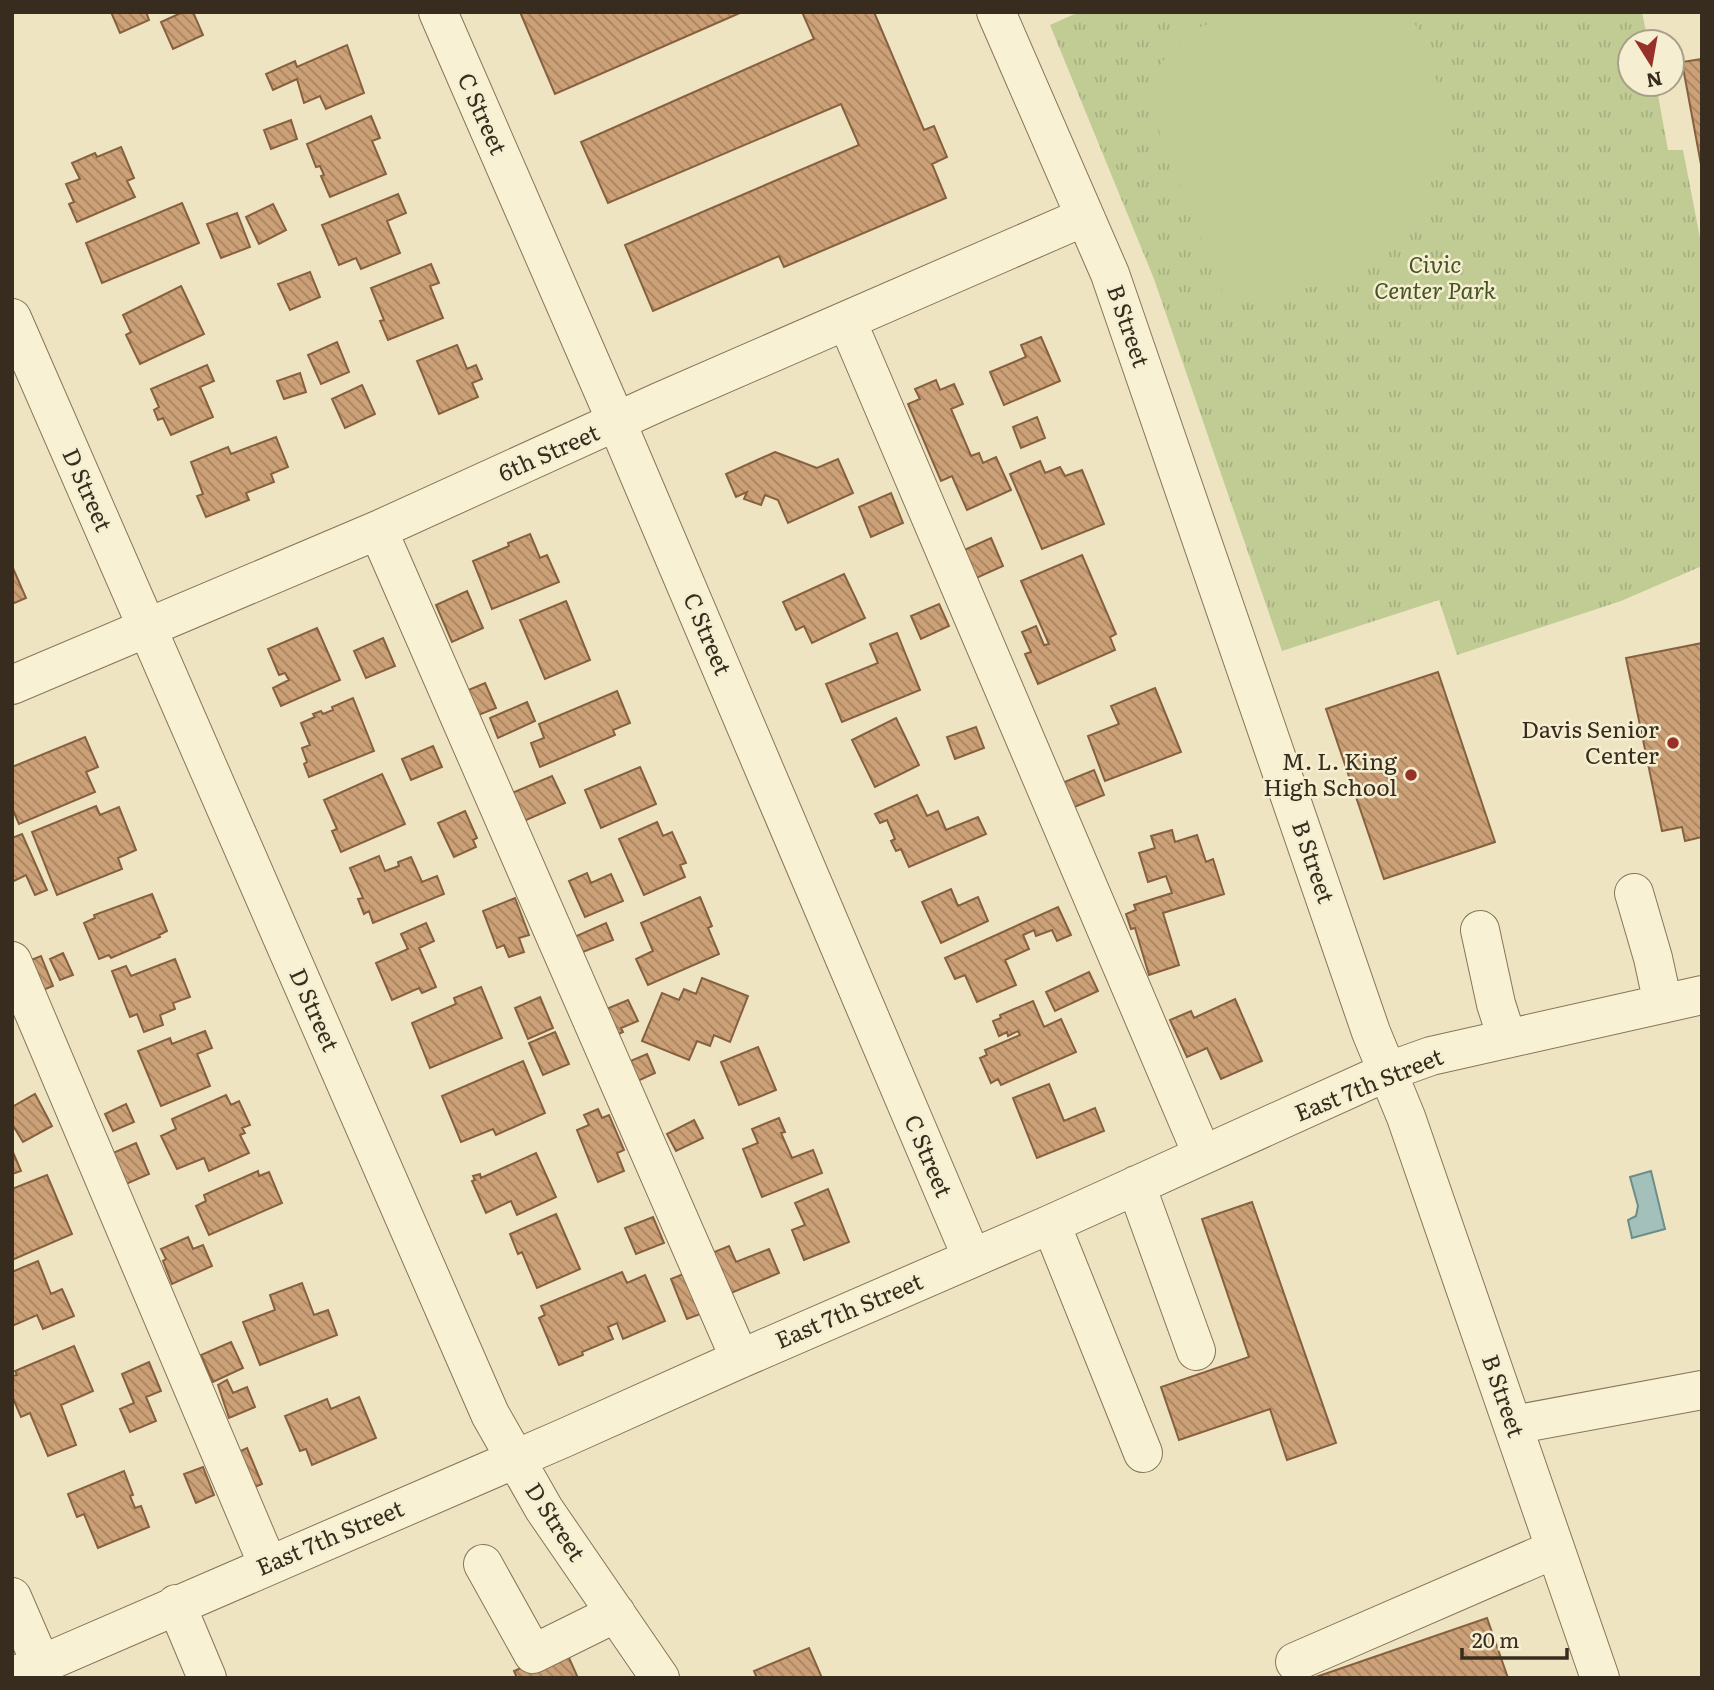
<svg xmlns="http://www.w3.org/2000/svg" width="1714" height="1690" font-family="Literata,serif">
  <style>
    .park { fill: url(#park-tufts) }
    .garden { fill: #c1cc95 }
    .water { fill: #a4c0ba; stroke: #6b8e88; stroke-width: 2 }
    .building { fill: url(#building-back-hatch); stroke: #87613f; stroke-width: 2 }
    .lines { fill: none; stroke-linecap: round; stroke-linejoin: round }
    .minor-casing { stroke: #877559; stroke-width: 40 }
    .minor { stroke: #f9f1d4; stroke-width: 38 }
    .poi-dot { fill: #973029; stroke: #f5eed1; stroke-width: 2.5 }
    .labels { text-anchor: middle; stroke-width: 5; stroke-linejoin: round; paint-order: stroke }
    .street-label { font-size: 23px; fill: #372c1d; stroke: #f5eed1 }
    .park-label { font-size: 23px; font-style: italic; fill: #445424; stroke: #f5eed1 }
    .poi-label { font-size: 23px; fill: #372c1d; stroke: #f5eed1; text-anchor: end }
  </style>
  <defs>
    <pattern id="park-tufts" width="24" height="20" patternUnits="userSpaceOnUse" patternTransform="scale(1.75)"><rect width="24" height="20" fill="#c1cc95"/><path d="M3 7l-1-3M5 7V3M7 7l1-3M15 17l-1-3M17 17v-4M19 17l1-3" fill="none" stroke="#a6af80"/></pattern>
    <pattern id="building-back-hatch" width="6" height="6" patternUnits="userSpaceOnUse" patternTransform="scale(1.75)"><rect width="6" height="6" fill="#cca177"/><path d="M-1 5l2 2M0 0l6 6M5-1l2 2" fill="none" stroke="#a68361"/></pattern>
  </defs>
  <rect width="100%" height="100%" fill="#eee4c1"/>
  <path class="park" d="M1079,12h563l6,30h-18v42h26l12,66h15l19,98v318l-81,35 -164,54 -18,-55 -157,51 -128,-372 -104,-254z"/>
  <path class="garden" d="M1251,12h156l11,17 26,72 -2,55 -27,64 -43,40 -41,22 -60,15 -44,6 -67,-168 -9,-42 5,-22 16,-23 30,-22z"/>
  <path class="water" d="M1651,1171l14,58 -33,9 -4,-18 8,-4 2,-10 -8,-29z"/>
  <path class="building" d="M111,12h35l3,8 -29,13z
    M183,12h10l10,23 -30,14 -12,-27z
    M520,12h222l-187,82z
    M802,12h72l50,118 10,-4 13,31 -15,7 14,34 -162,69 -5,-11 -126,55 -28,-66 234,-100 -18,-41 -233,99 -27,-61 233,-103z
    M347,45l17,48 -38,16 -6,-13 -16,7 -7,-24 -24,11 -7,-16 29,-13 2,6z
    M1702,59v111l-20,-108z
    M371,116l9,22 -8,3 14,33 -56,23 -9,-21 3,-1 -4,-9 -4,1 -9,-23z
    M291,120l6,19 -26,10 -7,-19z
    M121,147l13,31 -7,3 8,16 -58,25 -8,-18 5,-2 -8,-18 14,-5 -8,-16 23,-10 2,4z
    M398,194l8,19 -19,8 13,32 -39,16 -5,-11 -17,7 -17,-40z
    M182,203l17,40 -97,40 -16,-40z
    M273,204l13,26 -27,14 -13,-27z
    M237,213l13,34 -29,11 -14,-34z
    M431,264l8,19 -9,3 13,32 -55,22 -8,-19 4,-1 -13,-32z
    M310,272l10,25 -30,13 -12,-26z
    M181,286l23,48 -64,30 -14,-29 5,-3 -8,-17z
    M1041,337l19,44 -56,24 -14,-33 36,-15 -5,-12z
    M337,342l12,30 -28,12 -13,-29z
    M457,345l10,24 9,-4 6,14 -10,4 6,14 -39,17 -22,-53z
    M207,365l7,16 -14,6 13,30 -42,18 -8,-17 -5,2 -4,-10 5,-3 -8,-18z
    M300,373l6,19 -22,7 -7,-18z
    M936,380l4,10 14,-6 9,20 -12,5 20,47 8,-3 4,10 13,-6 15,33 -44,20 -15,-34 -11,5 -33,-77 12,-5 -5,-10z
    M362,385l13,29 -30,14 -13,-29z
    M1037,417l8,21 -24,10 -8,-21z
    M276,437l12,30 -17,7 3,8 -28,11 3,7 -43,17 -9,-21 6,-2 -12,-32 37,-15 3,7z
    M775,452l42,16 21,-9 15,34 -65,30 -10,-23 -13,-5 -4,10 -17,-6 3,-7 -11,5 -10,-23z
    M1040,461l5,12 15,-6 5,9 17,-6 22,54 -62,25 -32,-75z
    M891,493l12,30 -32,14 -12,-30z
    M530,534l10,24 7,-3 12,27 -67,27 -19,-48 36,-15 -1,-3z
    M991,538l12,28 -29,13 -12,-28z
    M1082,555l34,79 -6,3 5,13 -77,34 -13,-30 6,-2 -9,-20 14,-6 8,19 5,-1 -28,-63z
    M12,566l14,32 -14,6z
    M844,574l21,44 -53,25 -8,-17 -8,4 -13,-28z
    M467,591l16,37 -31,14 -16,-37z
    M566,601l24,59 -45,19 -25,-59z
    M939,604l10,22 -28,13 -10,-23z
    M317,628l23,52 -59,26 -8,-18 16,-8 -4,-7 -6,2 -11,-26z
    M897,633l23,57 -78,32 -16,-38 52,-21 -8,-19z
    M383,638l12,28 -29,12 -12,-27z
    M1702,643v194l-17,4 -3,-14 -20,4 -36,-173z
    M1438,672l57,170 -111,37 -58,-170z
    M485,683l11,25 -20,8 -10,-25z
    M1155,688l26,64 -76,29 -17,-45 31,-12 -8,-18z
    M617,691l13,32 -17,7 2,5 -75,32 -9,-24 13,-5 -5,-14z
    M353,698l21,53 -65,26 -5,-13 3,-2 -5,-14 8,-3 -9,-22 14,-6 -2,-3 8,-3 2,3 10,-4 -1,-3z
    M527,702l8,19 -37,17 -8,-20z
    M896,718l23,47 -44,22 -23,-47z
    M976,727l8,21 -29,11 -8,-22z
    M85,737l13,30 -12,5 9,20 -76,32 -7,-16v-41z
    M433,746l9,21 -31,13 -9,-21z
    M640,767l16,37 -55,24 -16,-38z
    M1094,770l10,25 -32,13 -10,-25z
    M382,774l23,50 -64,28 -9,-21 5,-2 -13,-29z
    M552,776l13,27 -41,18 -12,-28z
    M917,795l10,21 11,-5 8,19 32,-13 8,17 -77,33 -8,-18 -5,2 -5,-10 4,-2 -8,-19 -7,3 -5,-9z
    M96,806l4,9 19,-8 17,43 -18,8 4,11 -65,26 -25,-63z
    M465,811l12,27 -4,2 3,7 -22,10 -16,-34z
    M657,822l6,14 9,-4 14,31 -6,2 5,12 -41,18 -25,-56z
    M1172,830l3,12 22,-7 9,27 7,-3 11,35 -61,19 16,52 -30,10 -14,-47 -4,1 -5,-15 10,-4 -2,-5 38,-12 -6,-17 -18,6 -9,-29 16,-5 -4,-12z
    M22,834l25,56 -12,5 -9,-20 -14,7v-44z
    M379,856l6,15 14,-5 -1,-4 13,-5 11,25 15,-6 7,18 -71,29 -4,-12 -5,3 -6,-15 5,-1 -13,-30z
    M587,873l4,10 20,-9 12,27 -38,16 -16,-36z
    M951,889l7,17 20,-9 10,24 -47,22 -19,-41z
    M152,894l15,37 -8,4 1,2 -49,21 -2,-3 -10,4 -15,-36 11,-5 -1,-3z
    M700,897l12,29 -4,2 11,26 -71,31 -12,-26 17,-8 -12,-28z
    M515,898l14,37 -10,3 5,14 -15,5 -5,-12 -7,3 -14,-37z
    M1058,907l13,28 -14,6 -5,-11 -16,6 -2,-6 -11,5 6,14 -24,11 11,25 -39,17 -12,-27 -10,4 -10,-21z
    M426,923l8,18 -15,7 17,39 -14,6 -3,-5 -27,12 -16,-37 32,-14 -7,-15z
    M606,923l7,17 -35,14 -6,-16z
    M63,953l10,22 -13,5 -10,-21z
    M41,956l12,30 -20,8 -12,-30z
    M175,959l15,38 -17,6 2,6 -15,6 3,10 -19,7 -7,-18 -7,3 -18,-46 14,-5 5,10z
    M1089,972l9,19 -43,20 -9,-19z
    M702,978l46,18 -18,46 -16,-7 -4,11 -13,-5 -8,19 -47,-19 20,-48 17,7 5,-11 12,5z
    M481,987l21,51 -72,30 -18,-45 44,-19 -2,-6z
    M540,997l13,31 -25,11 -13,-31z
    M1235,999l27,62 -41,18 -14,-31 -20,9 -17,-37 21,-9 3,7z
    M628,1000l10,21 -17,7 2,4 -13,6 -11,-26z
    M1033,1001l11,26 17,-8 15,33 -75,33 -3,-6 -7,4 -11,-25 7,-3 -2,-5 35,-15 -2,-4 -10,5 -1,-4 -8,4 -6,-15 8,-3 -1,-3z
    M205,1031l7,17 -15,6 13,32 -49,20 -23,-55 32,-13 2,6z
    M555,1032l14,32 -26,11 -14,-32z
    M758,1047l18,43 -37,15 -18,-43z
    M647,1054l8,19 -26,12 -8,-20z
    M523,1061l22,52 -49,22 -3,-6 -32,13 -19,-46z
    M1049,1084l15,37 31,-13 9,23 -67,27 -24,-60z
    M35,1094l17,32 -29,16 -11,-18v-17z
    M226,1095l5,10 8,-4 11,24 -8,3 3,5 -5,2 9,18 -40,18 -5,-13 -27,11 -16,-33 15,-7 -4,-10z
    M126,1104l8,18 -21,9 -8,-17z
    M598,1109l4,9 7,-3 15,35 -7,3 7,18 -26,11 -21,-52 12,-5 -5,-10z
    M779,1118l6,14 -4,1 11,25 21,-8 9,23 -60,24 -19,-48 15,-6 -6,-14z
    M694,1120l9,18 -27,13 -9,-17z
    M136,1143l13,31 -23,10 -13,-31z
    M12,1150l9,21 -9,3z
    M536,1153l20,44 -39,18 -6,-14 -25,12 -14,-32 3,-1 -2,-4 7,-2 1,4z
    M258,1171l1,5 10,-4 13,31 -73,32 -13,-29 10,-5 -2,-6z
    M47,1175l25,59 -60,26v-71z
    M828,1189l21,53 -45,18 -12,-30 13,-5 -10,-22z
    M1252,1202l84,241 -49,17 -17,-51 -91,31 -18,-53 88,-30 -47,-138z
    M556,1214l24,55 -43,19 -15,-36 -4,2 -8,-20z
    M653,1217l11,26 -28,11 -11,-26z
    M188,1237l5,12 10,-4 9,21 -40,18 -9,-23 3,-2 -5,-10z
    M729,1246l7,16 33,-13 10,24 -55,23 -17,-41z
    M38,1261l13,33 11,-5 12,27 -31,13 -6,-14 -25,11v-54z
    M622,1272l5,11 18,-8 20,46 -42,18 -6,-16 -9,4 5,12 -31,13 1,3 -24,10 -20,-47 6,-3 -4,-9z
    M688,1272l15,41 -16,6 -16,-40z
    M302,1283l12,32 14,-5 9,25 -77,30 -17,-43 32,-12 -5,-15z
    M231,1342l12,26 -30,14 -12,-27z
    M74,1346l19,45 -32,14 15,40 -28,11 -18,-43 -9,4 -9,-21v-20l5,-1 -2,-4z
    M149,1362l12,29 -15,6 10,24 -26,11 -10,-23 14,-6 -12,-29z
    M227,1380l6,13 14,-6 8,20 -26,11 -11,-33z
    M359,1397l17,41 -64,27 -6,-16 -6,2 -15,-35 42,-17 4,10z
    M247,1448l15,36 -17,7 -15,-35z
    M203,1467l11,28 -18,8 -12,-29z
    M124,1471l9,24 -3,1 5,12 6,-2 8,21 -51,21 -14,-34 -7,3 -9,-23z
    M1487,1618l21,60h-195z
    M809,1648l13,30h-65l-3,-7z
    M565,1649l13,29h-61l-3,-7z"/>
  <g class="lines">
    <g class="minor-casing">
      <path id="minor" d="M438,12l179,411 355,835
        M996,12l114,262 261,758 35,85 194,561
        M12,318l478,1096 54,95 116,169
        M847,321l355,833
        M378,530l362,829
        M12,685l366,-155 281,-128 425,-185
        M1634,893l19,65 10,46
        M1480,930l16,74 11,34
        M12,961l256,604
        M1136,1185l60,166
        M1051,1224l92,229
        M1513,1425l189,-35
        M483,1564l50,90 83,-41
        M12,1597l29,67
        M176,1604l31,74
        M1295,1662l260,-113
        M12,1677l552,-239 176,-79 311,-135 338,-153 42,-15 271,-61"/>
    </g>
    <use href="#minor" class="minor"/>
  </g>
  <g class="poi-dot">
    <circle cx="1673" cy="743" r="7"/>
    <circle cx="1411" cy="775" r="7"/>
  </g>
  <g class="labels">
    <g class="street-label">
      <text transform="translate(482 114) rotate(66)" y="8">C Street</text>
      <text transform="translate(1128 326) rotate(71)" y="8">B Street</text>
      <text transform="translate(549 453) rotate(-24)" y="8">6th Street</text>
      <text transform="translate(87 490) rotate(66)" y="8">D Street</text>
      <text transform="translate(707 634) rotate(67)" y="8">C Street</text>
      <text transform="translate(1313 862) rotate(71)" y="8">B Street</text>
      <text transform="translate(314 1010) rotate(66)" y="8">D Street</text>
      <text transform="translate(1369 1085) rotate(-22)" y="8">East 7th Street</text>
      <text transform="translate(928 1156) rotate(67)" y="8">C Street</text>
      <text transform="translate(849 1311) rotate(-23)" y="8">East 7th Street</text>
      <text transform="translate(1503 1396) rotate(71)" y="8">B Street</text>
      <text transform="translate(555 1522) rotate(57)" y="8">D Street</text>
      <text transform="translate(330 1538) rotate(-23)" y="8">East 7th Street</text>
    </g>
    <g class="park-label">
      <text x="1435" y="273">Civic<tspan x="1435" dy="26">Center Park</tspan></text>
    </g>
    <g class="poi-label">
      <text x="1659" y="738">Davis Senior<tspan x="1659" dy="26">Center</tspan></text>
      <text x="1397" y="770">M. L. King<tspan x="1397" dy="26">High School</tspan></text>
    </g>
  </g>
  <rect width="1714" height="1690" fill="none" stroke="#372c1d" stroke-width="28"/>
  <g transform="translate(1651 63) rotate(169)"><circle r="33" fill="#f5eed1" stroke="#a9a089" stroke-width="2"/>
  <path d="M0-5L12 26L0 18L-12 26Z" fill="#973029"/>
  <text y="-10" font-size="19" font-weight="bold" text-anchor="middle" fill="#372c1d">N</text>
  </g>
  <path d="M1462 1648v10h105v-10" fill="none" stroke="#372c1d" stroke-width="3.5"/>
  <text x="1472" y="1648" font-size="21" fill="#372c1d" stroke="#f5eed1" stroke-width="5" paint-order="stroke">20 m</text>
</svg>
